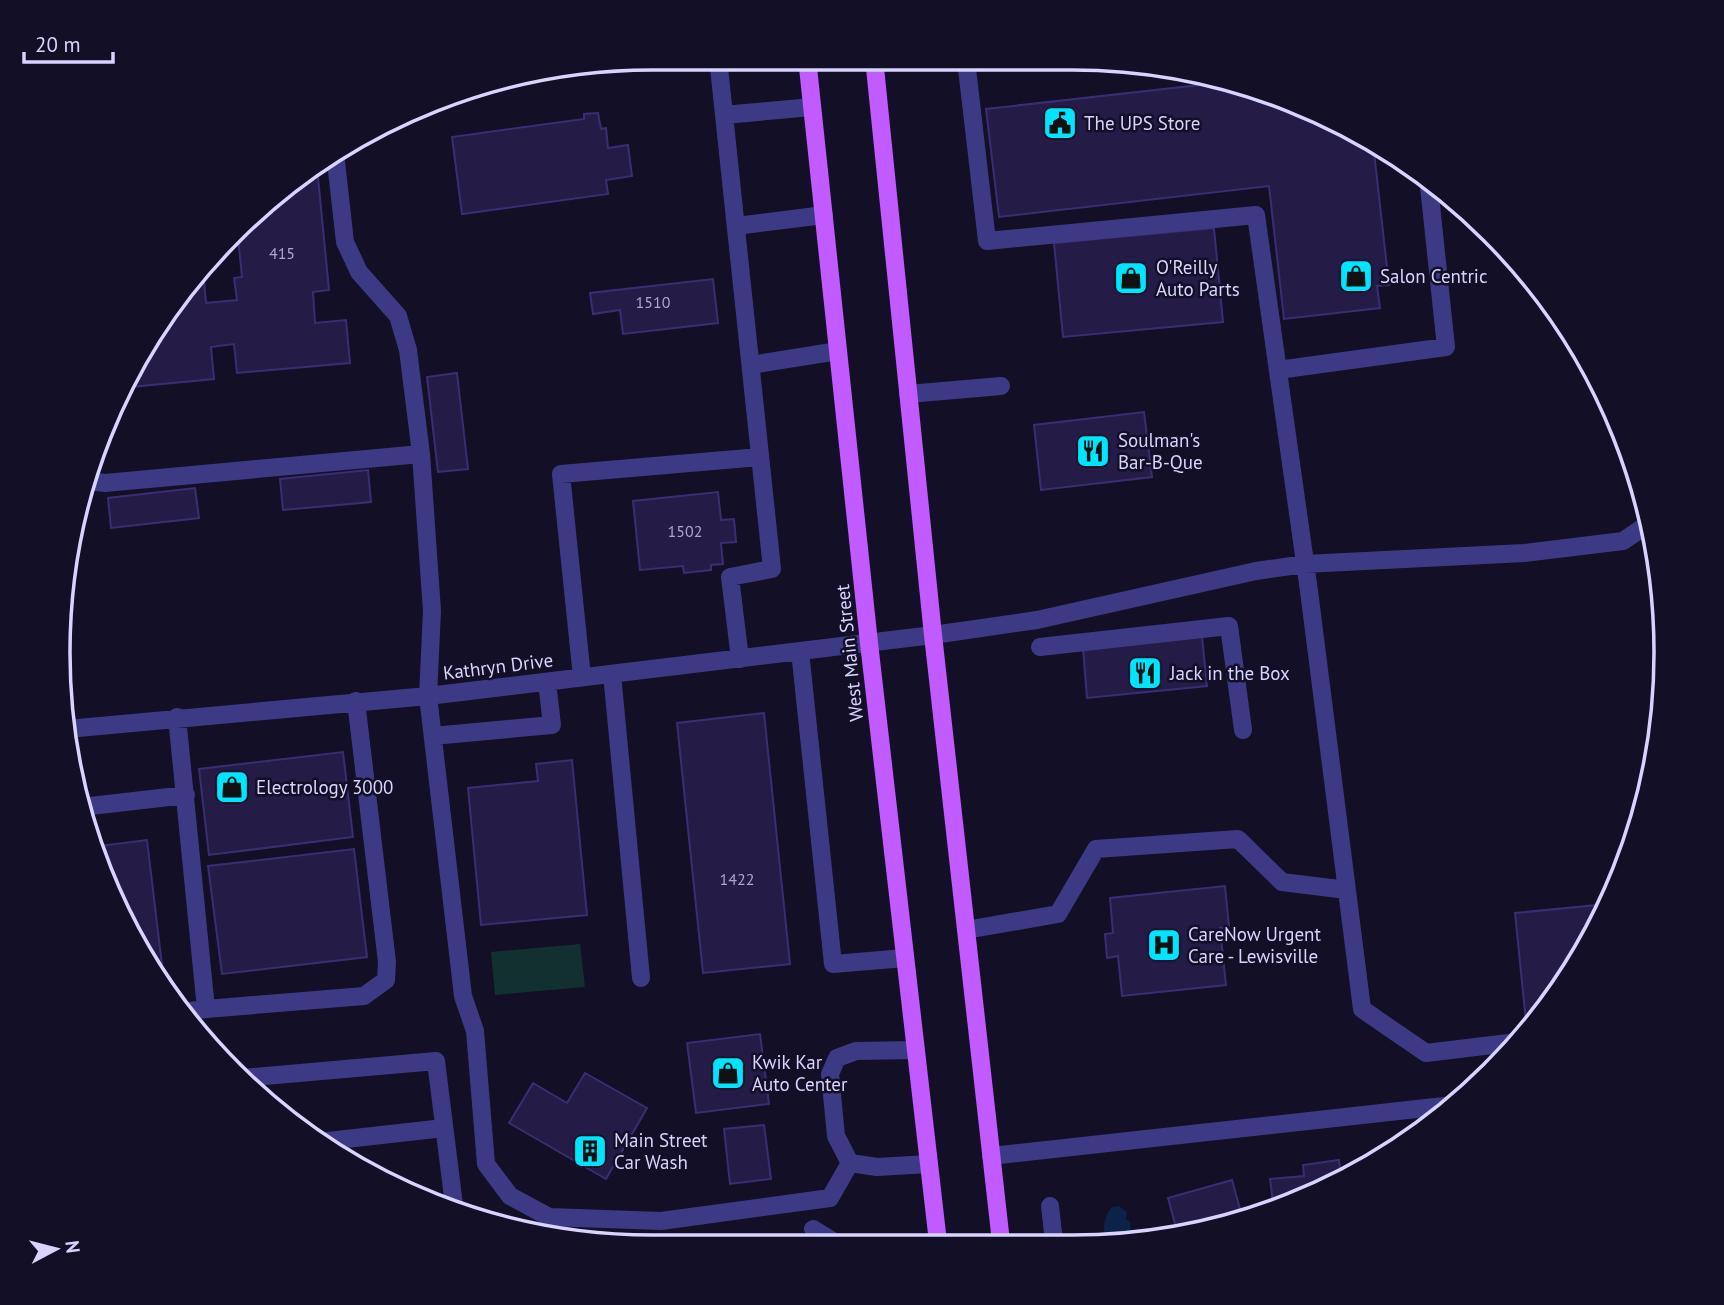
<svg xmlns="http://www.w3.org/2000/svg" width="1724" height="1305" font-family="'PT Sans',sans-serif">
  <style>
    .green { fill: #12302f }
    .water { fill: #0c2248 }
    .building { fill: #241b47; stroke: #3b2d73; stroke-width: 2 }
    .lines { fill: none; stroke-linecap: round; stroke-linejoin: round }
    .minor { stroke: #3d3a85; stroke-width: 18 }
    .major { stroke: #c25bff; stroke-width: 18 }
    .labels { text-anchor: middle; stroke-width: 5; stroke-linejoin: round; paint-order: stroke }
    .number-label { font-size: 16px; fill: #aca6d1 }
    .poi-label { font-size: 19px; fill: #d9d4ff; stroke: #130f26; text-anchor: start }
    .street-label { font-size: 19px; fill: #d9d4ff; stroke: #130f26 }
    .rim { fill: none; stroke: #d9d4ff; stroke-width: 3.5 }
  </style>
  <rect width="100%" height="100%" fill="#130f26"/>
  <path class="green" d="M580,944l5,43 -90,8 -4,-43z"/>
  <path class="water" d="M1119,1206l8,6 -1,7 4,3 1,8 3,1 3,6 -1,5h-20l-3,-4 -9,-4c-1,-8 2,-21 8,-27z"/>
  <path class="building" d="M1235,81l99,38 39,24 16,142 -12,1 3,22 -96,11 -15,-133 -270,31 -13,-108z
    M598,113l3,16 5,-1 2,20 20,-3 4,31 -26,4 2,14 -146,20 -10,-77 132,-18v-5z
    M317,167l12,123 -16,2 2,31 31,-3 4,43 -113,10 -3,-29 -23,3 3,32 -94,9 76,-106 8,-1 2,22 31,-3 -3,-22 8,-1 -5,-49z
    M1214,228l9,94 -160,15 -9,-94z
    M713,279l5,44 -95,11 -3,-24 -27,4 -3,-21z
    M457,373l11,96 -30,3 -11,-95z
    M1144,412l8,65 -111,13 -7,-65z
    M368,470l3,32 -88,8 -3,-31z
    M195,488l4,30 -88,10 -3,-30z
    M718,492l3,28 13,-1 2,23 -15,1 2,21 -12,1v5l-27,3 -1,-7 -43,4 -7,-69z
    M1202,636l5,50 -120,12 -4,-50z
    M764,713l26,251 -87,9 -26,-250z
    M343,752l10,85 -144,18 -10,-86z
    M572,760l15,155 -106,10 -13,-137 70,-7 -2,-17z
    M147,840l15,125 -12,1 -59,-119z
    M354,849l13,108 -145,17 -14,-108z
    M1225,886l4,41 -9,1 6,57 -104,11 -4,-40 -11,2 -2,-24 8,-1 -3,-35z
    M1608,904l-42,79 -31,38 -9,1 -11,-109z
    M760,1034l9,70 -73,9 -9,-70z
    M585,1073l62,35 -41,71 -97,-56 24,-40 34,20z
    M764,1125l7,54 -41,5 -6,-55z
    M1339,1160l2,17 -67,33 -4,-31 34,-3 -1,-11z
    M1232,1180l11,40 -65,15 -10,-37z"/>
  <g class="lines">
    <path class="minor" d="M718,58l54,511 -42,8 10,82
      M966,60l21,181 269,-26 53,376 53,418 64,44 91,-11
      M724,115l88,-8
      M335,153l10,89 14,30 39,44 10,34 13,104 11,157 -4,85 35,300 12,35 11,133 24,32 39,21 112,4 169,-23 20,-35
      M736,226l88,-11
      M751,365l87,-14
      M1278,370l168,-23 -18,-170
      M908,394l93,-8
      M88,481l17,2 316,-29
      M1040,647l189,-21 14,104
      M800,651l33,313 72,-6
      M612,674l29,304
      M582,677l-21,-203 199,-17
      M177,717l29,292 158,-13 22,-16 1,-18 -31,-261
      M67,729l361,-33 505,-61 104,-15 219,-49 49,-7 219,-11 99,-12 28,-19
      M433,736l119,-11 -5,-43
      M82,807l104,-12
      M966,930l92,-16 38,-65 142,-10 44,43 65,8
      M183,1012l23,-3
      M916,1050l-60,1 -19,7 -7,16 6,62 14,27 27,4 52,-3
      M242,1078l194,-17 19,152
      M319,1142l125,-14
      M991,1156l462,-51
      M1050,1206l4,36
      M813,1229l21,13"/>
    <path class="major" d="M807,58l62,585 69,599
      M874,58l59,577 68,607"/>
  </g>
  <defs>
    <g id="civic-square" transform="scale(1.75)"><rect x="-9" y="-9" width="18" height="18" rx="4" fill="#00e5ff" stroke="#130f26"/><path d="M-.6-6.5H3V-4.5H.6V-3L4-1V1h2V6H-6V1h2V-1L-.6-3ZM-1.2 2.5V6h2.4V2.5Z" fill="#111"/></g>
    <g id="shop-square" transform="scale(1.75)"><rect x="-9" y="-9" width="18" height="18" rx="4" fill="#00e5ff" stroke="#130f26"/><path d="M-5-2.5h2.3a2.7 3.5 0 0 1 5.4 0H5L5.5 6h-11ZM-1.5-2.5h3a1.5 2.3 0 0 0-3 0Z" fill="#111"/></g>
    <g id="restaurant-square" transform="scale(1.75)"><rect x="-9" y="-9" width="18" height="18" rx="4" fill="#00e5ff" stroke="#130f26"/><path d="M-5-6h1v4h1v-4h1v4h1v-4h1v5L-1.5 .5V6h-2V.5L-5-1ZM5-6V6H3V1.5H1.5Q1.5-4 5-6Z" fill="#111"/></g>
    <g id="hospital-square" transform="scale(1.75)"><rect x="-9" y="-9" width="18" height="18" rx="4" fill="#00e5ff" stroke="#130f26"/><path d="M-5-5h3v3.5h4V-5h3V5h-3V1.5h-4V5h-3Z" fill="#111"/></g>
    <g id="building-square" transform="scale(1.75)"><rect x="-9" y="-9" width="18" height="18" rx="4" fill="#00e5ff" stroke="#130f26"/><path d="M-4-6H4V6H1V3H-1V6H-4ZM-2.5-4.3h1.7v1.8h-1.7ZM.8-4.3h1.7v1.8H.8ZM-2.5-1h1.7V.8h-1.7ZM.8-1h1.7V.8H.8Z" fill="#111"/></g>
  </defs>
  <g fill-rule="evenodd">
    <use href="#civic-square" x="1060" y="123"/>
    <use href="#shop-square" x="1356" y="276"/>
    <use href="#shop-square" x="1131" y="278"/>
    <use href="#restaurant-square" x="1093" y="451"/>
    <use href="#restaurant-square" x="1145" y="673"/>
    <use href="#shop-square" x="232" y="787"/>
    <use href="#hospital-square" x="1164" y="945"/>
    <use href="#shop-square" x="728" y="1073"/>
    <use href="#building-square" x="590" y="1151"/>
  </g>
  <g class="labels">
    <g class="number-label">
      <text x="282" y="259">415</text>
      <text x="653" y="308">1510</text>
      <text x="685" y="537">1502</text>
      <text x="737" y="885">1422</text>
    </g>
    <g class="poi-label">
      <text x="1084" y="130">The UPS Store</text>
      <text x="1156" y="274">O'Reilly<tspan x="1156" dy="22">Auto Parts</tspan></text>
      <text x="1380" y="283">Salon Centric</text>
      <text x="1118" y="447">Soulman's<tspan x="1118" dy="22">Bar-B-Que</tspan></text>
      <text x="1170" y="680">Jack in the Box</text>
      <text x="256" y="794">Electrology 3000</text>
      <text x="1188" y="941">CareNow Urgent<tspan x="1188" dy="22">Care - Lewisville</tspan></text>
      <text x="752" y="1069">Kwik Kar<tspan x="752" dy="22">Auto Center</tspan></text>
      <text x="614" y="1147">Main Street<tspan x="614" dy="22">Car Wash</tspan></text>
    </g>
    <g class="street-label">
      <text transform="translate(849 653) rotate(-96)" y="7">West Main Street</text>
      <text transform="translate(498 666) rotate(-7)" y="7">Kathryn Drive</text>
    </g>
  </g>
  <path d="M0 0H1724V1305H0ZM652 70H1072A582 582 0 0 1 1654 652V653A582 582 0 0 1 1072 1235H652A582 582 0 0 1 70 653V652A582 582 0 0 1 652 70Z" fill="#130f26" fill-rule="evenodd"/>
  <path class="rim" d="M652 70H1072A582 582 0 0 1 1654 652V653A582 582 0 0 1 1072 1235H652A582 582 0 0 1 70 653V652A582 582 0 0 1 652 70Z"/>
  <g transform="translate(56 1249) rotate(83)" stroke="#130f26" stroke-width="5" paint-order="stroke">
  <path d="M0-5L12 26L0 18L-12 26Z" fill="#d9d4ff"/>
  <text y="-10" font-size="19" font-weight="bold" text-anchor="middle" fill="#d9d4ff">N</text>
  </g>
  <path d="M24 52v10h89v-10" fill="none" stroke="#d9d4ff" stroke-width="3.5"/>
  <text x="35" y="52" font-size="21" fill="#d9d4ff" stroke="#130f26" stroke-width="5" paint-order="stroke">20 m</text>
</svg>
